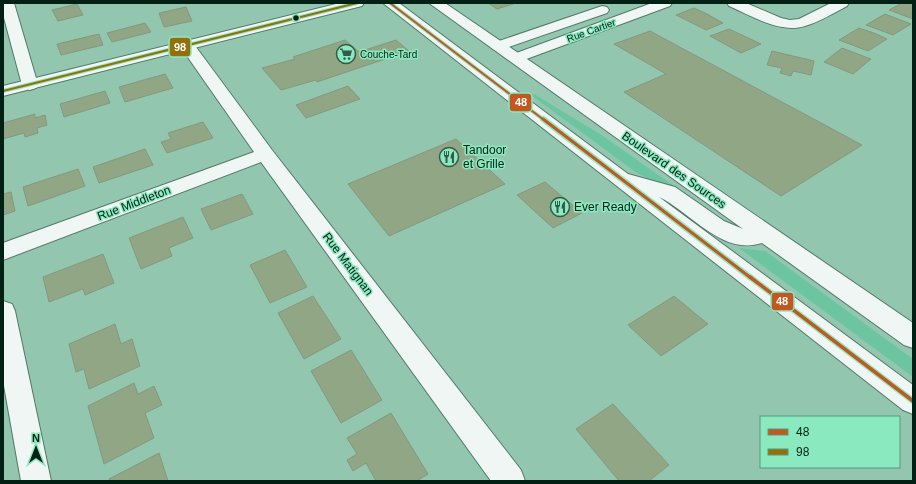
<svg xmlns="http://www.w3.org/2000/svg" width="916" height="484" font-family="Helvetica,sans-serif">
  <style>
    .green { fill: #6ac5a0 }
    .building { fill: #90a685; stroke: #84997e }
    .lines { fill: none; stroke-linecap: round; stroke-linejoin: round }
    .street-casing { stroke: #52796a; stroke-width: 2 }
    .secondary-casing { stroke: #52796a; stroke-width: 2 }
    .street { fill: #eff6f3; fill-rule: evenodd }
    .secondary { fill: #eff6f3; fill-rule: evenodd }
    .bus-1-far2-casing { stroke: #8be9bf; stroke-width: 4 }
    .bus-1-far1-casing { stroke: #8be9bf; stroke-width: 6 }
    .bus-1-casing { stroke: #8be9bf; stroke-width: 6 }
    .bus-2-casing { stroke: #8be9bf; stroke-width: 4 }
    .bus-1-far2 { stroke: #c2571f; stroke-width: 2 }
    .bus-1-far1 { stroke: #c2571f; stroke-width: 3 }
    .bus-1 { stroke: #c2571f; stroke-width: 3.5 }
    .bus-2 { stroke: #957008; stroke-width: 2 }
    .bus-dot { fill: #022014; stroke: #8be9bf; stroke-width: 1.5 }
    .labels { text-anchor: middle; stroke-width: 3; stroke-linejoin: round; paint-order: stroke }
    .far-street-label { font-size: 10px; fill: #022014; stroke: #8be9bf }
    .far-poi-label { font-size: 10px; fill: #022014; stroke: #8be9bf; text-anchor: start }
    .poi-label { font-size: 12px; fill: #022014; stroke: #8be9bf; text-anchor: start }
    .street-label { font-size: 12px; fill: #022014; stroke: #8be9bf }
    .line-badge { stroke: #8be9bf; stroke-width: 1.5 }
    .badge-label { font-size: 11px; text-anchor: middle; font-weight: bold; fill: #fff }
  </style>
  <rect width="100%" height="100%" fill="#93c6af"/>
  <path class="green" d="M534,94l69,42 78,55 -14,-4 -30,-14 -106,-78z
    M739,248l26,3 148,108v18z"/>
  <path class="building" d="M488,3h28l-19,6z
    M902,3h11v16l-24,-9z
    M77,4l6,11 -25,6 -6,-11z
    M186,7l6,14 -28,6 -5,-14z
    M694,8l13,6 16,9 -17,7 -30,-15z
    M885,14l26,10 -18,11 -27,-10z
    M145,23l6,9 -39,10 -5,-9z
    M859,28l15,5 13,6 -19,12 -29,-11z
    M729,29l32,15 -20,9 -31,-17z
    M650,31l212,114 -81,51 -157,-104 42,-18 -52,-30z
    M99,34l4,11 -42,10 -4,-11z
    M345,40l14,12 37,-12 13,11 -92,31 -1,-2 -35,10 -19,-22 33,-9 -2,-2z
    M842,48l29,11 -18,15 -29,-12z
    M772,51l42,10 -3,14 -18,-4 -2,5 -11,-3 2,-5 -15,-3z
    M165,74l8,14 -48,14 -6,-15z
    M348,86l12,13 -54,19 -10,-13z
    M105,91l5,12 -46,14 -4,-13z
    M35,114v4l10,-3 2,10 -10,3 1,5 -13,4 -1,-4 -21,6v-16z
    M203,122l10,16 -46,15 -6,-11 10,-3 -3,-6z
    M456,139l49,45 -116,52 -41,-52z
    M145,149l8,16 -54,18 -6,-16z
    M78,169l7,17 -57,20 -5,-19z
    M545,182l37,31 -29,15 -36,-33z
    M11,192l4,19 -12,4v-21z
    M242,194l11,20 -42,16 -10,-21z
    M183,217l10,21 -24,10 3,8 -31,13 -12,-31z
    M285,250l22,37 -37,16 -20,-38z
    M103,254l11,29 -29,12 -2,-6 -34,13 -6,-25z
    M313,296l28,43 -37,20 -26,-46z
    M674,296l34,28 -47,32 -33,-31z
    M115,324l6,20 11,-5 8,27 -51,23 -5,-20 -8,3 -7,-28z
    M351,350l31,50 -41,23 -30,-52z
    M134,383l4,11 16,-8 8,19 -17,8 9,25 -50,26 -16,-58z
    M613,404l56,61 -20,16h-30l-43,-52z
    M391,413l37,61 -11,7h-41l-10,-18 -13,8 -6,-11 10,-6 -10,-16z
    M159,453l9,28h-59v-2z"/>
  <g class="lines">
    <g class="street-casing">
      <path id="street" d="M3,3h11l24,82 -2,3 -6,2 -6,-2 -2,-3 -19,-71z
        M652,3h20l-2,3 -149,55 -5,2 -5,-2 -3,-3 3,-3z
        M727,3h19l35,15 9,2 9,-1 32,-16h18l-2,3c-13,7 -28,16 -42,20 -25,8 -53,-10 -76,-20z
        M602,6l5,1 2,3 -2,3 -104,36 -5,2 -5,-2 -3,-3 3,-3z
        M188,41l5,2 79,107 249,320 4,11h-34l-230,-319 -258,98v-17l251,-91 -74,-106 3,-3z
        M3,301l9,3 3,7 36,170h-30l-18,-101z"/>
    </g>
    <g class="secondary-casing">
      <path id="secondary" d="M340,3h24l-2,3 -359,90v-10z
        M383,3h16l229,171 47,13 49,34 19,8 -314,-226h16l468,320v25l-9,-3 -142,-102c-40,13 -70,-30 -103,-46l254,188v29l-10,-4z"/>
    </g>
    <use href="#street" class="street"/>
    <use href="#secondary" class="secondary"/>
    <g class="bus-1-far2-casing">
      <path id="bus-1-far2" d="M390,3l154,117"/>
    </g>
    <g class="bus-1-far1-casing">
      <path id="bus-1-far1" d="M543,119l208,159"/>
    </g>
    <g class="bus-1-casing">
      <path id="bus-1" d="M750,277l163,124"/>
    </g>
    <g class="bus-2-casing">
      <path id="bus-2" d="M3,91l354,-88"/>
    </g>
    <use href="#bus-1-far2" class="bus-1-far2"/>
    <use href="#bus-1-far1" class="bus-1-far1"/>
    <use href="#bus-1" class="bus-1"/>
    <use href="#bus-2" class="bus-2"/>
  </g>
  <defs>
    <g id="supermarket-ring" transform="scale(1)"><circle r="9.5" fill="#8be9bf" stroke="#355a4a" stroke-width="1.5"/><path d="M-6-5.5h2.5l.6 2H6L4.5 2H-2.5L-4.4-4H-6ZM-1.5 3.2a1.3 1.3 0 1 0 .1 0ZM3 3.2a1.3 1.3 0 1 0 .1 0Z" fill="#355a4a"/></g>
    <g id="restaurant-ring" transform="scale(1)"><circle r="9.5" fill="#8be9bf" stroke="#355a4a" stroke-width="1.5"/><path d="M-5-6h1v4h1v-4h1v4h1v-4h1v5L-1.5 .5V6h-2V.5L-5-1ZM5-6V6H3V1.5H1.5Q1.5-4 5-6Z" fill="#355a4a"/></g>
  </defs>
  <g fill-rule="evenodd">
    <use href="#supermarket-ring" x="346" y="54"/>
    <use href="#restaurant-ring" x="449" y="157"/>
    <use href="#restaurant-ring" x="560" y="207"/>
  </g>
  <circle class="bus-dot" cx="296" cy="18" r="3.5"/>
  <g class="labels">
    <g class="far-street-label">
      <text transform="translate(591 30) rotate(-20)" y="4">Rue Cartier</text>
    </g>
    <g class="far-poi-label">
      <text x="360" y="58">Couche-Tard</text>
    </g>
    <g class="poi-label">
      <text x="463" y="154">Tandoor<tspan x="463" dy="14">et Grille</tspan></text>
      <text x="574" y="211">Ever Ready</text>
    </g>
    <g class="street-label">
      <text transform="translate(674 170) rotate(35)" y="4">Boulevard des Sources</text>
      <text transform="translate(134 203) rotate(-21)" y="4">Rue Middleton</text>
      <text transform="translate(348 264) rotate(53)" y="4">Rue Matignan</text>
    </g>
  </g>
  <g class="line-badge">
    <rect x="169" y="37" width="22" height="20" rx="4" fill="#957008"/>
    <rect x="509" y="93" width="23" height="19" rx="4" fill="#c2571f"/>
    <rect x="771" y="292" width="23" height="19" rx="4" fill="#c2571f"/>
  </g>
  <g class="badge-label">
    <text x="180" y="51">98</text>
    <text x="521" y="106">48</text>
    <text x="782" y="305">48</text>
  </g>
  <rect width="916" height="484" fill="none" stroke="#022014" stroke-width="8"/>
  <rect x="760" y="416" width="140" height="52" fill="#8be9bf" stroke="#54997b"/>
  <rect x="768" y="429" width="20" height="6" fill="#c2571f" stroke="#54997b"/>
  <text x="796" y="436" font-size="12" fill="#022014">48</text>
  <rect x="768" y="449" width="20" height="6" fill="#957008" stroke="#54997b"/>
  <text x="796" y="456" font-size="12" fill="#022014">98</text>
  <g transform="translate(36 448)" stroke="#8be9bf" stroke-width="3" paint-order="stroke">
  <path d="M0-3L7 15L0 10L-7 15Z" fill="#022014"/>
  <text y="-6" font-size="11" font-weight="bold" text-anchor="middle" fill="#022014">N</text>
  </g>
</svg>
